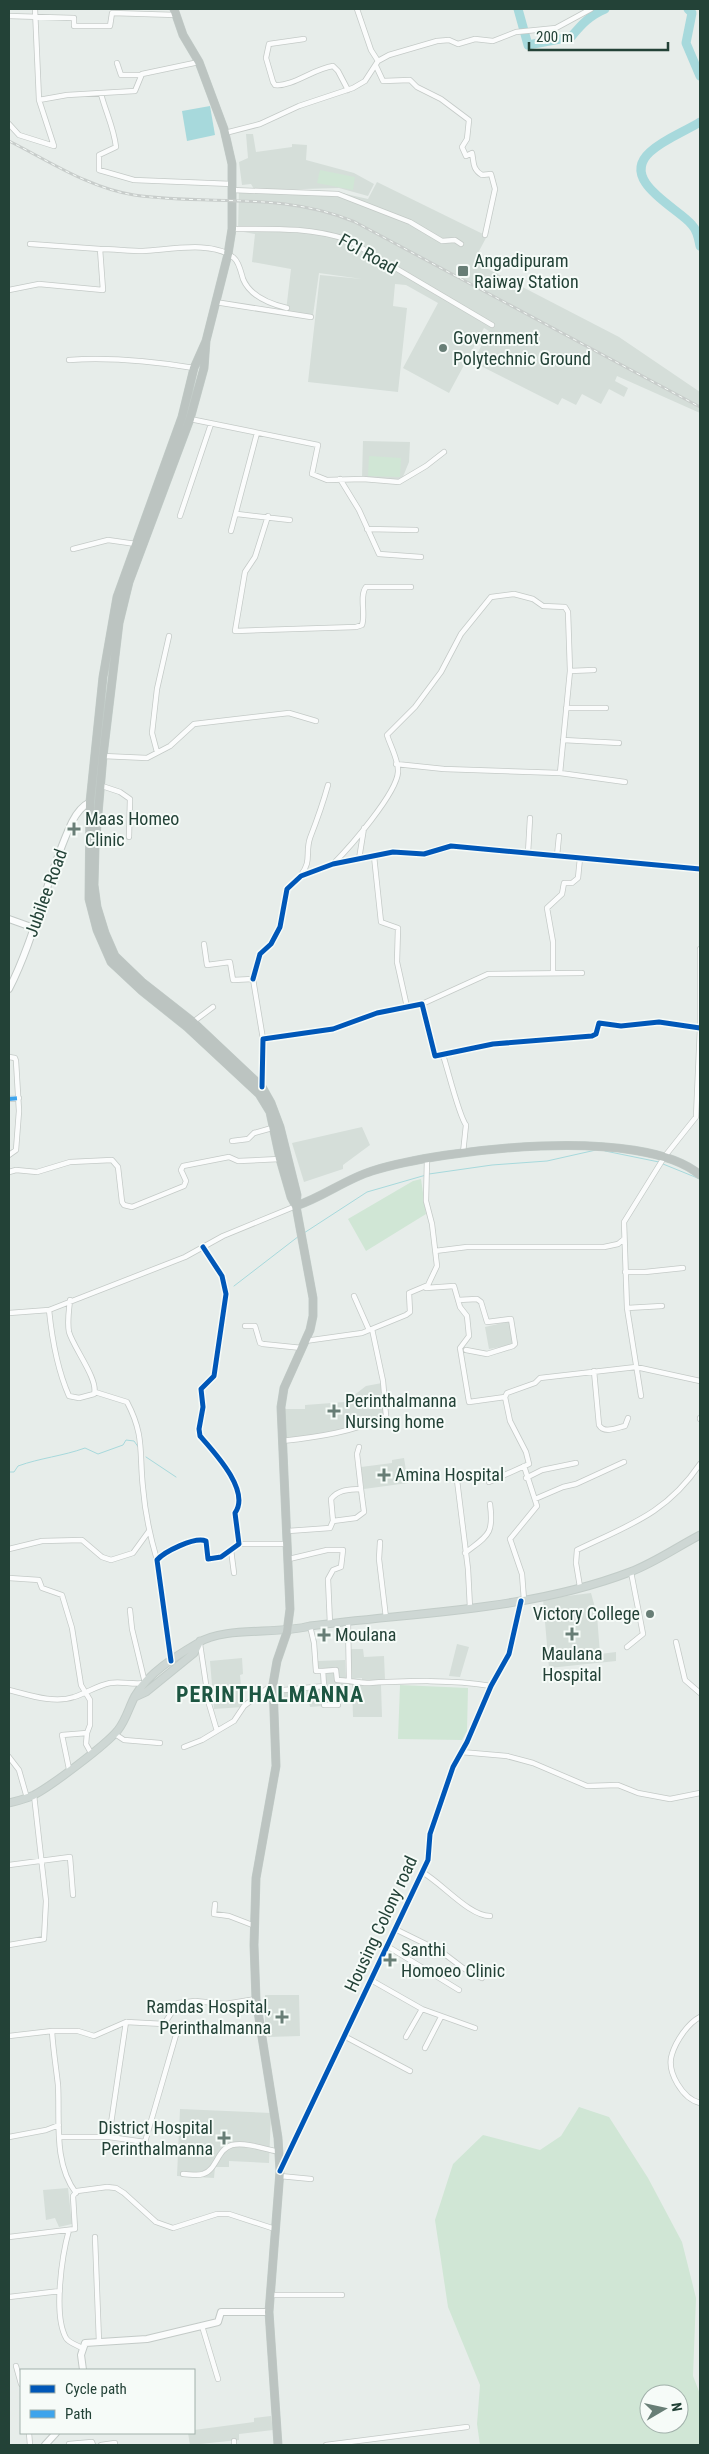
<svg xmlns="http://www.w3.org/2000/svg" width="709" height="2454" font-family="'Roboto Condensed',sans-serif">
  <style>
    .built { fill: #d5ded9 }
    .green { fill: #d0e6d5; fill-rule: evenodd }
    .water { fill: #a7d9dc }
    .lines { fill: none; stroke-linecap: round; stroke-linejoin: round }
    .stream { stroke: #a7d9dc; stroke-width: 1 }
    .river { stroke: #a7d9dc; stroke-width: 9 }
    .street-casing { stroke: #c4cac7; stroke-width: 6 }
    .secondary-casing { stroke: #c3cac7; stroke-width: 8 }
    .primary-casing { stroke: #c2ccc8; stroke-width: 9 }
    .highway-casing { stroke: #c2ccc8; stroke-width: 9 }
    .street { stroke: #fbfcfc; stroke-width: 4.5 }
    .secondary { stroke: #fbfcfc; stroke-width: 6 }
    .primary { stroke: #ced7d4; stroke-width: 7 }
    .highway { stroke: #bcc4c1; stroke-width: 8 }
    .rail-casing { stroke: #c8cdcb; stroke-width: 3 }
    .rail { stroke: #f6fbf8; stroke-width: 1; stroke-dasharray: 4; stroke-linecap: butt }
    .quiet { stroke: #3ea4ec; stroke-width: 4; stroke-dasharray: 8 4; stroke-linecap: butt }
    .cycleway-casing { stroke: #f6fbf8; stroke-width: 8 }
    .cycleway { stroke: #0057b8; stroke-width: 5 }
    .poi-dot { fill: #687e76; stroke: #f6fbf8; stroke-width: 2 }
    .labels { text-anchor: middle; stroke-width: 4; stroke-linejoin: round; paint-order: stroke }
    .street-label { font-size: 18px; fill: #234237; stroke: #f6fbf8 }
    .poi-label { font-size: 18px; fill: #234237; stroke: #f6fbf8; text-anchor: start }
    .district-label { font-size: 22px; font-weight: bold; letter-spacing: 1px; fill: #1d5642; stroke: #f6fbf8 }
  </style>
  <rect width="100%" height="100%" fill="#e7edea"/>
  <path class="built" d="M246,134h7l3,18 36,-5v-3l15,1 -1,15 48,13 20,11 -6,12 -29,-8 -71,2 69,2 31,7 9,-17 110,54 -9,17 10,16 131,68 81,55v21l-83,-37 -2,5 13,7 -4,9 -15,-8 -8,15 -19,-10 -6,11 -14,-7 -4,7 -85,-43 16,-31 -5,-3 -35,65 -46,-25 35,-65 -32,-18 -11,-1 -2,22 14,2 -9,84 -90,-10 12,-107 42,4 -43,-6 -6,42 -27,-4 5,-42 -39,-7 3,-28 -17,-3 1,-42h15l-3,-5 -9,1 -3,-23 9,-4z
    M363,441l47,1 -1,20 -7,17 -40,-1z
    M362,1127l8,18 -27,20v4l-39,13 -12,-39z
    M511,1321l1,24 -23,4 -4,-22z
    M382,1383l2,33 -13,7 -47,11 -40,6 1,-31h20v-4l40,-3 21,-16z
    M404,1458l4,25 -44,6 -3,-22 31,-4v-3z
    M591,1593l6,22 3,39 16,-2v9l-67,7 -6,-69z
    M457,1644l12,3 -9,30 -11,-1z
    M350,1649h13l1,8 20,-1 1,24 -23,1v-3l-10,1z
    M242,1658l1,16 -3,1 3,32 -29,2 -4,-48z
    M345,1660l1,18 -8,1 -1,-10h-19v-8z
    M335,1672l1,9 18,1v3h27l1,32h-29l-1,-32h-15v18h-11l-1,-30z
    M321,1689l2,17 -13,1 -1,-4 -11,1v-4l-20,2v-10z
    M265,1995h34l1,41 -32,1v-6h-3z
    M180,2109l91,4 -2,50 -40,-2v6h-14l-1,11 -37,-2z
    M68,2188l4,36 -13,3 -4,-9 -9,2 -3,-30z
    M271,2416l2,14 -34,4v6l-49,5 -2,-12h6v-3l60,-8v-4z"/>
  <path class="green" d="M320,170l35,7 -2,13 -36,-7z
    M369,456l32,2 -1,19 -32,-1z
    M421,1179l5,35 -60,37 -18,-32 65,-38z
    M400,1685l68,3 -1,43 -5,9 -64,-1z
    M579,2107l30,10 39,61 34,64 14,56 -3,78 7,18v51h-220l-3,-21 3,-39 -32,-78 -13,-87 18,-56 30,-29 57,15 21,-14zM649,2394h30v30h-30z"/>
  <path class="water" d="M210,106l5,29 -28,6 -5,-30z"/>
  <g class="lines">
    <path class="stream" d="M605,1151l54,11
      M663,1164l37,15
      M429,1174l63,-9 55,-4 49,-11
      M304,1233l63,-41 59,-17
      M234,1286l65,-50
      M146,1457l30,20
      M9,1472h5l4,-6c22,-8 45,-10 67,-18l13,6 25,-9 3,-5 8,1 5,7"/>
    <path class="river" d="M518,9l10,36 43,-8c10,-12 19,-22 34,-28
      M688,9l4,4 -6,30 14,33
      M700,122c-16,10 -36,17 -50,30 -32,29 30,57 42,73 5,5 7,15 8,21"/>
    <g class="street-casing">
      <path id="street" d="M357,9l14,41 7,11
        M9,16l65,2v8h36l2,-13 64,2
        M304,39l-35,5 -3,14 7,24 2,3c17,2 40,-17 58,-19l5,5 10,19
        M117,63l4,12h19
        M376,66l7,15 27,-1 7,7 24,12 28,21 -2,19 -5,8 4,9 6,-3c2,9 0,16 10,22l9,-1 4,15 -10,46
        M101,94c5,19 13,34 15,53l-17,8v15l35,10 98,4
        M39,100l28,-5 68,-4 7,-17 57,-12
        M9,124l10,11 35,11 -15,-46 -4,-91
        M225,133l35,-9 39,-18 54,-18 12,-7 13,-20 11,-6 48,-14 12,-1 9,4 17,-5 18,2 23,-9 40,-4 35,-19
        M232,190l106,4 72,28 32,19 13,-1 6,4
        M232,229c40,0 78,-2 116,11l144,85
        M30,244l70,5
        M9,290l30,-6 64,6 -3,-41c14,0 28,2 43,2 25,-1 70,-11 91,7 5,4 7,14 9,21 7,17 27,25 44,29
        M215,302l96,15
        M69,360c43,-3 82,1 125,8
        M190,419l128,26 -6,29 15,6 36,-1 36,3 27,-16 18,-14
        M340,479l19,31 20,44 42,3
        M237,514l53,6
        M180,516l31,-92
        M268,516l-13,41 -10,15 -10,59 121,-4 6,-2c4,-11 -3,-29 4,-38h45
        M367,529l49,1
        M231,531l26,-98
        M73,549l35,-9 28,4
        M566,708h40
        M563,740l56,3
        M157,752l-5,-19 5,-44 12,-53
        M103,756l44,2 23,-12 24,-22 95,-11 27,8
        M396,764l48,5 116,4 10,-102 24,-1
        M560,773l65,9
        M102,786l18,6 10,7 -1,38
        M528,853l2,-35
        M374,856l7,66 17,6 -1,34 10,45
        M557,856l2,-20
        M359,859l5,-31
        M334,863c16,-16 63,-70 64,-91 1,-11 -8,-27 -11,-37l28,-28 26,-35 20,-38 30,-37 23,-3 19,5 10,7 22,1 3,5 2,59
        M301,875c11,-14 4,-22 9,-37 7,-18 13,-35 18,-53
        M204,944l3,21 23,-3 3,18 20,-1 10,60
        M553,973v-31l-6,-34 15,-14 2,-11h8l6,-5 2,-20
        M253,979l7,-25 11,-10 9,-17 7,-38 14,-13 32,-12 60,-12 31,2 27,-8 249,23
        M422,1004l66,-30 94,-1
        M193,1022l20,-15
        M443,1055c5,15 16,61 23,70l-3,28
        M9,1057l6,1 1,3 3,50 -3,39 -7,5
        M262,1087l1,-48 70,-10 44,-16 45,-9 13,52 58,-12 99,-8 4,-2 3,-11 22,3 38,-4 41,6
        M9,1099l10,-1
        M232,1141l16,-2 6,-6 18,-5
        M9,1172l7,-2 21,2 33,-10 42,-2 6,7 4,35 2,3 8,2 52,-21 2,-5 -5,-11 2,-4 46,-9 9,4 42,-2
        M435,1251l32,-4h137l14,-3 6,-5
        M625,1272h20l38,-4
        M426,1288l28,-2 6,21 7,9 2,20 -9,12 9,54 36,-5
        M354,1296l15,34
        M458,1300l19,-1 4,3 6,20 24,-3 4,25 -2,2 -26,8 -21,-4
        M627,1308l35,-2
        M49,1310c3,29 8,59 20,86l10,2 15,-4c5,-14 -21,-47 -25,-62 -2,-10 0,-22 1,-32
        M9,1313l40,-3 136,-53 38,-21 73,-30
        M245,1326h10l5,17 3,1 39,4
        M305,1341l57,-8 44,-18 4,-3 -1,-19 19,-8 9,-19 -5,-42 -6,-23 1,-42
        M594,1371l5,54c5,9 17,3 26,1l3,-8
        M95,1392l32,10c18,34 12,51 16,86 2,25 7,48 14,72
        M641,1396l-14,-88 -3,-86 41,-66 31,-39 4,-89v-79
        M505,1397l2,-4 28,-10 5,-5 96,-11 64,14
        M700,1418v1
        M282,1441c36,-4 72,-9 104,-25l-3,-35 -11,-52
        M359,1447l-2,7 4,35
        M524,1466l13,40 -27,33 12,35 2,26
        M526,1478l16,-8 34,-7
        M457,1480l11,89 2,39
        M489,1482l40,-18 -3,-12 -16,-31 -5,-24
        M535,1499l28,-12 13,-3 48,-22
        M288,1531l42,-3 3,-7 -2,-22c8,-10 18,-9 30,-10l3,23 -8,6 -23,3
        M380,1542l-1,17 7,59
        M239,1544h48
        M9,1549l33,-8 40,-1 20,17 9,3 22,-7 16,-22
        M231,1550l3,23
        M465,1553c23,-18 29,-18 25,-49
        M289,1559l38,-9h16l-2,17 -8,3 -5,9 2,45
        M9,1578l30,2 3,8 20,7 10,33 9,57 9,15v25l-3,8 -1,11 5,9
        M580,1587l-4,-24 1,-13c52,-25 89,-36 123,-86
        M348,1622l1,57
        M676,1642l9,38 15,13
        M200,1644l9,60 8,27 17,-10 10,-15 29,-22
        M627,1647l16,-13 -12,-62
        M171,1660l-14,-100c7,-8 38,-24 49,-19l2,18 13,-2 18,-13 -4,-31c16,-22 -21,-61 -35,-77l-1,-7 4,-22 -2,-18 13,-13 12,-82 -4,-18 -19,-29
        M323,1671l13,-1 1,10c11,0 20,3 30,3 43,-2 82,-4 124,3
        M324,1686v19h14
        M9,1690c20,5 45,14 65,7 13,-4 22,-11 36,-14 12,-2 23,2 35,0l-13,-54 -2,-19
        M274,1691l50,-5 -1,-15h-7l-2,-28 -4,-17
        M115,1734l9,6 36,3
        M184,1747l18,-7 15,-9
        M461,1752l46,4 26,7 54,23 31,-1 20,8 32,6 30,-6
        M9,1757l10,13 8,28
        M69,1769l-7,-34 25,-2
        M9,1865l61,-8 3,38
        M422,1872c20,11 47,44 68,44
        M215,1904l-1,10 15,2 26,10
        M395,1929l47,23 21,16 19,10
        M9,1945l35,-6 2,-38 -12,-106
        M387,1946l72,44
        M371,1980l51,29 53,19
        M700,2017c-12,6 -24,24 -28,37 -6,18 11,45 28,49
        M164,2024l14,4 -33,114 -36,-5 17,-115 38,2 14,-21 17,-2 30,3 31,-5
        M9,2036l43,-5
        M344,2036l66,35
        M406,2037l16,-28
        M425,2048l16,-31
        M9,2137l37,-7 13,-5
        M59,2137h50
        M282,2167l146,-307 2,-26 23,-67 14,-25 24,-56 18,-32 12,-53
        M183,2174c6,0 14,2 20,0 14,-4 14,-25 29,-29 14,-3 33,4 47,7
        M280,2176l31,3
        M76,2193c-23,-30 -16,-74 -18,-108 -2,-18 -5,-36 -6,-54h26l16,5 32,-14
        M69,2230c-7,25 -16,85 -3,108 3,5 11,7 16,10
        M9,2237l66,-8 -2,-33 4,-5 30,-4 9,1 8,5 32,29 17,6 44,-14h12l46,15
        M95,2237l4,105
        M270,2295h72
        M9,2297l51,-6
        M202,2326l16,53
        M16,2366l5,18
        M29,2433l1,12
        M234,2441v4
        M69,2444l23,-2 1,3
        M101,2445l14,-2v2
        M326,2445l141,-18"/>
    </g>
    <g class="secondary-casing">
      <path id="secondary" d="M9,919l25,9
        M9,989c27,-53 38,-114 63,-167 4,-8 10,-16 18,-20
        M83,2370l-2,-15 4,-12 62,-4 71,-17 3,-10h48
        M45,2445l11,-12"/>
    </g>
    <g class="primary-casing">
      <path id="primary" d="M135,1697l11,-5 48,-39 6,-12
        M9,1803c8,-2 17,-4 25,-8 17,-9 72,-50 84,-65 8,-10 11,-23 17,-34 13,-23 41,-40 63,-53 26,-17 79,-8 112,-17 106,-14 218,-15 320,-54 24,-9 47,-25 70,-37"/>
    </g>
    <g class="highway-casing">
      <path id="highway" d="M174,9l9,26 16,27 25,67 8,35v65l-4,25 -22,87 -2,27 -14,51 -61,163 -10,41 -16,133 -8,92 -1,37 3,22 8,26 10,23 27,26 51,40 69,65 9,16 9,24 17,68 -1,11
        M206,341l-12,27 -12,49 -65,180 -14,80 -13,125 -1,97 8,31 14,32 31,29 45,36 72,67 11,18 10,47 11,38 5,9 17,92v18l-3,14 -26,58 -3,19 9,202 -3,23 -10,29 -4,23 3,82 -20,112 -2,67 2,54 22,139 2,33 -11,141 9,133
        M296,1206c27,-9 50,-27 76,-35 71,-22 270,-46 328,4"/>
    </g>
    <use href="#street" class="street"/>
    <use href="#secondary" class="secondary"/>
    <use href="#primary" class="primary"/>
    <use href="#highway" class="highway"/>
    <g class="rail-casing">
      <path id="rail" d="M9,141c40,20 80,47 125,54 77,11 147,-4 221,27l345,185"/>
    </g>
    <use href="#rail" class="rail"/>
    <path class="quiet" d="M9,1099l10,-1"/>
    <g class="cycleway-casing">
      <path id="cycleway" d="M253,979l7,-25 11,-10 9,-17 7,-38 14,-13 32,-12 60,-12 31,2 27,-8 249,23
        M262,1087l1,-48 70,-10 44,-16 45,-9 13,52 58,-12 99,-8 4,-2 3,-11 22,3 38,-4 41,6
        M171,1661l-14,-101c7,-8 38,-24 49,-19l2,18 13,-2 18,-13 -4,-31c16,-22 -21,-61 -35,-77l-1,-7 4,-22 -2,-18 13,-13 12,-82 -4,-18 -19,-29
        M280,2171l148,-311 2,-26 23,-67 14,-25 24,-56 18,-32 12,-53"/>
    </g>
    <use href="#cycleway" class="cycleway"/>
  </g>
  <g class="poi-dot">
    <rect x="457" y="265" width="12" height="12" rx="2.5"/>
    <circle cx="443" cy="348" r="5"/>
    <path d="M71.5 821.5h5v5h5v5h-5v5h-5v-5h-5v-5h5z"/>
    <path d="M331.5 1403.5h5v5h5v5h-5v5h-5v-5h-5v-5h5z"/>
    <path d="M381.5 1467.5h5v5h5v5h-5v5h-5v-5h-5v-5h5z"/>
    <circle cx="650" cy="1614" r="5"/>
    <path d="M569.5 1626.5h5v5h5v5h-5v5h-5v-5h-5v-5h5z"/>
    <path d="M321.5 1627.5h5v5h5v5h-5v5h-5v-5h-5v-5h5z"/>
    <path d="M387.5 1952.5h5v5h5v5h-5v5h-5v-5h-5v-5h5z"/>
    <path d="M279.5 2009.5h5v5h5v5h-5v5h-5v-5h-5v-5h5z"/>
    <path d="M221.5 2130.5h5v5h5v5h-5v5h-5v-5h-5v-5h5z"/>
  </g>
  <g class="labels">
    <g class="street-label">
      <text transform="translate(368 254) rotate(29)" y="6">FCI Road</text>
      <text transform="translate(46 893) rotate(-70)" y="6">Jubilee Road</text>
      <text transform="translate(381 1924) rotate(-65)" y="6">Housing Colony road</text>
    </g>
    <g class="poi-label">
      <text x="474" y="267">Angadipuram<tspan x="474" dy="21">Raiway Station</tspan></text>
      <text x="453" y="344">Government<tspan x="453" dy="21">Polytechnic Ground</tspan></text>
      <text x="85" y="825">Maas Homeo<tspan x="85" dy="21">Clinic</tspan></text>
      <text x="345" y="1407">Perinthalmanna<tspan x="345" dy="21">Nursing home</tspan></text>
      <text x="395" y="1481">Amina Hospital</text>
      <text x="640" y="1620" text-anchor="end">Victory College</text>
      <text x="335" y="1641">Moulana</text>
      <text x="572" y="1660" text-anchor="middle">Maulana<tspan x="572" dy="21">Hospital</tspan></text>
      <text x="401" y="1956">Santhi<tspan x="401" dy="21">Homoeo Clinic</tspan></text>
      <text x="271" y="2013" text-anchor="end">Ramdas Hospital,<tspan x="271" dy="21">Perinthalmanna</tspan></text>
      <text x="213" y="2134" text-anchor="end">District Hospital<tspan x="213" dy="21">Perinthalmanna</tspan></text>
    </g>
    <g class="district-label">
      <text x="270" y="1702">PERINTHALMANNA</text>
    </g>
  </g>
  <rect width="709" height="2454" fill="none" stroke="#234237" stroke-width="20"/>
  <rect x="20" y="2369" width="175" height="65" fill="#f6fbf8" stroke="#a2b1ab"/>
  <rect x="30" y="2385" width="25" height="8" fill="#0057b8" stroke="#a2b1ab"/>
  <text x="65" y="2394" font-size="15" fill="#234237">Cycle path</text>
  <rect x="30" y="2410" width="25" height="8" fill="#3ea4ec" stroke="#a2b1ab"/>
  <text x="65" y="2419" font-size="15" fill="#234237">Path</text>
  <g transform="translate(664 2409) rotate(81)"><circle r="24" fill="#f6fbf8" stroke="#a2b1ab"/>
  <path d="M0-4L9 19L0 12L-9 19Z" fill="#687e76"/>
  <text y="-8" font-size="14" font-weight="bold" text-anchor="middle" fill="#234237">N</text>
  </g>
  <path d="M529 42v8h139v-8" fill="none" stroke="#234237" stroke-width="2.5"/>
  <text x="536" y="42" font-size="15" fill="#234237" stroke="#f6fbf8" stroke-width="4" paint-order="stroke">200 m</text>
</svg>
